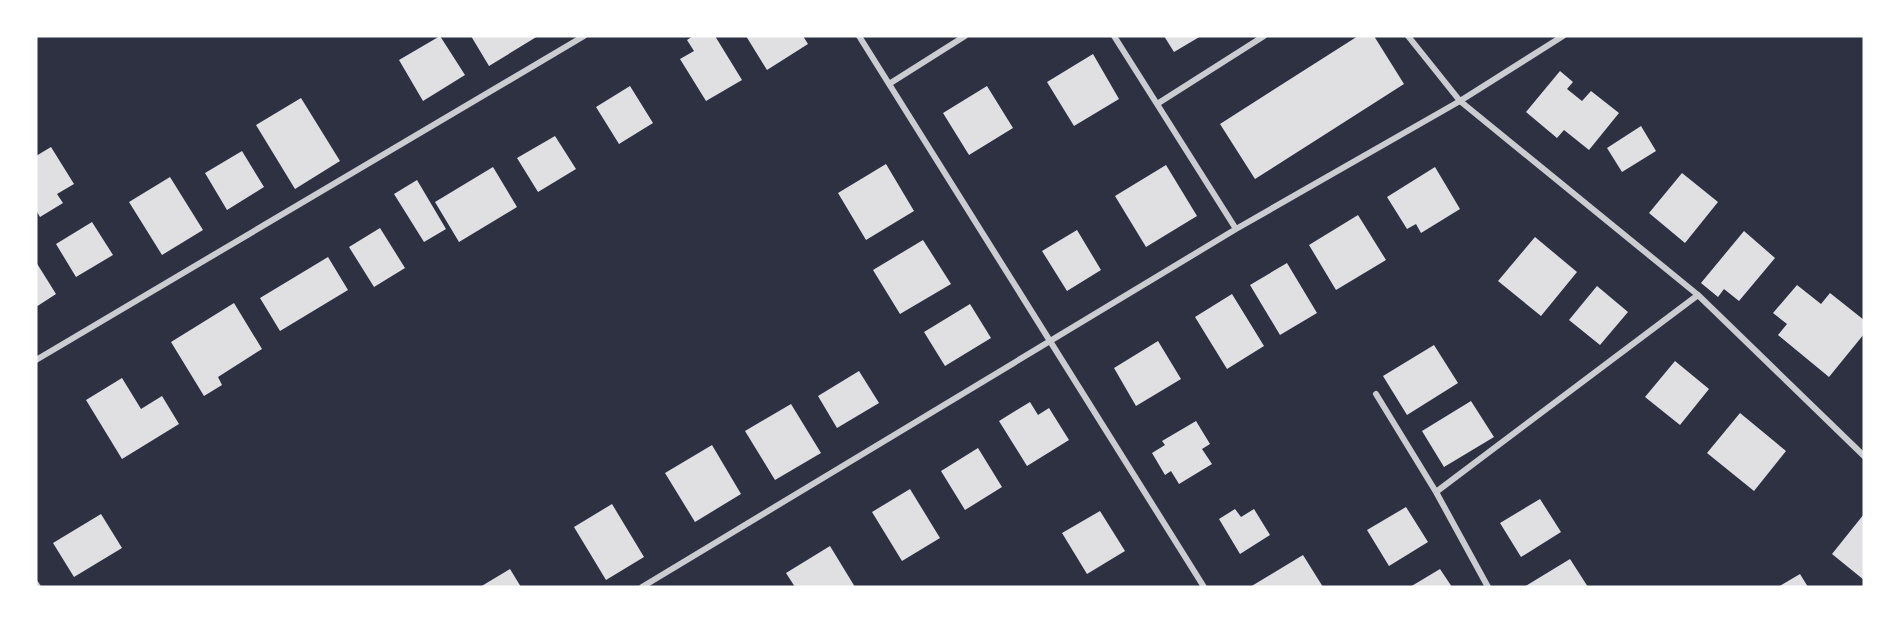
<svg xmlns="http://www.w3.org/2000/svg" width="1900" height="623" font-family="Rubik,sans-serif">
  <style>
    .building { fill: #e0e0e3 }
    .lines { fill: none; stroke-linecap: round; stroke-linejoin: round }
    .minor { stroke: #caccd0; stroke-width: 6 }
  </style>
  <rect width="100%" height="100%" fill="#2d3142"/>
  <path class="building" d="M440,36l25,39 -42,26 -24,-41z
    M471,36h67l-49,30z
    M693,36h22l27,44 -36,21 -26,-42 14,-8 -7,-11z
    M746,36h57l5,8 -41,26z
    M1164,36h37l-27,16z
    M1358,36h16l30,48 -149,95 -35,-55z
    M1093,54l26,45 -45,27 -27,-44z
    M1560,71l13,11 -6,7 15,12 9,-10 28,22 -30,37 -25,-20 -7,8 -31,-26z
    M630,86l23,37 -34,21 -23,-37z
    M987,86l26,42 -44,27 -26,-42z
    M301,98l39,63 -45,28 -39,-64z
    M1641,126l15,25 -34,21 -15,-24z
    M555,136l21,33 -38,23 -21,-34z
    M51,147l23,37 -17,10 6,9 -23,14 -4,-7v-54z
    M242,151l22,36 -37,23 -22,-37z
    M886,164l28,47 -48,29 -28,-47z
    M1166,165l31,51 -51,31 -31,-51z
    M493,167l24,40 -58,35 -24,-40z
    M1435,167l25,42 -39,24 -5,-9 -9,5 -20,-32z
    M1682,173l36,29 -33,41 -36,-30z
    M170,177l33,53 -41,25 -33,-53z
    M417,180l29,49 -22,13 -30,-48z
    M1358,215l28,45 -50,30 -27,-45z
    M92,222l21,33 -37,22 -20,-33z
    M380,228l25,40 -31,19 -25,-40z
    M1077,230l24,40 -34,21 -25,-40z
    M1744,231l31,27 -36,43 -15,-12 -6,8 -17,-14z
    M1535,237l42,35 -36,44 -43,-35z
    M923,240l28,44 -51,30 -27,-44z
    M328,257l20,33 -68,41 -20,-33z
    M36,262l20,32 -20,13z
    M1287,263l30,50 -37,22 -30,-50z
    M1797,285l24,19 9,-11 34,27v14l-35,43 -51,-42 9,-11 -14,-11z
    M1597,286l31,26 -28,33 -31,-25z
    M1232,294l32,52 -37,23 -32,-52z
    M234,303l28,46 -44,28 4,8 -18,11 -33,-54z
    M970,304l21,34 -46,28 -21,-34z
    M1158,341l23,38 -45,27 -22,-38z
    M1434,345l24,38 -51,32 -24,-39z
    M1675,361l34,28 -29,36 -35,-28z
    M859,371l20,32 -42,25 -19,-32z
    M122,378l19,31 21,-13 17,28 -57,35 -36,-59z
    M1471,401l23,36 -50,30 -22,-36z
    M1030,402l8,13 11,-7 20,32 -42,26 -28,-45z
    M791,404l30,49 -46,27 -30,-49z
    M1740,413l46,38 -32,40 -47,-38z
    M1196,421l14,23 -8,5 10,15 -33,20 -8,-13 -6,4 -13,-22 13,-8 -3,-4z
    M712,445l29,49 -46,28 -30,-49z
    M978,448l24,39 -37,23 -24,-39z
    M910,489l30,49 -38,23 -30,-49z
    M1540,499l21,33 -40,25 -21,-34z
    M612,504l32,53 -38,23 -32,-53z
    M1406,507l22,35 -39,24 -22,-36z
    M1235,509l6,8 13,-8 16,26 -30,19 -21,-35z
    M1100,511l25,40 -38,23 -25,-41z
    M101,514l21,34 -48,29 -21,-34z
    M1864,514v66l-32,-26z
    M830,546l25,41h-60l-9,-14z
    M1303,555l20,32h-73z
    M1570,559l18,28h-64z
    M510,569l11,18h-41z
    M1440,569l12,18h-42z
    M1800,574l8,13h-30z"/>
  <g class="lines">
    <path class="minor" d="M859,36l345,551
      M1114,36l122,193
      M1408,36l52,65 238,194 166,161
      M889,84l76,-48
      M1157,104l107,-68
      M36,360l548,-324
      M1376,394l60,98
      M36,584l2,3
      M642,587l594,-358 224,-128 103,-65
      M1488,587l-52,-95 262,-197"/>
  </g>
  <rect width="1900" height="623" fill="none" stroke="#ffffff" stroke-width="75"/>
</svg>
